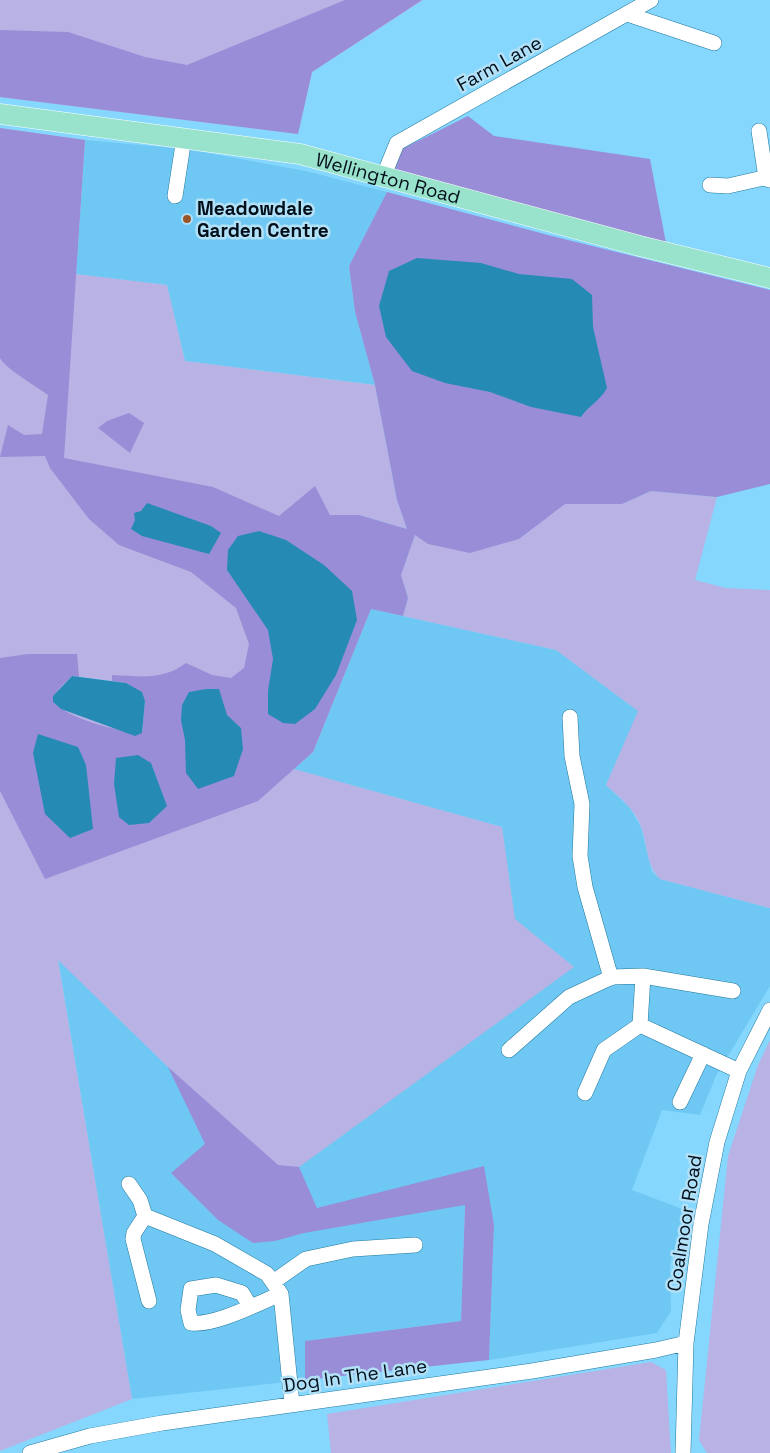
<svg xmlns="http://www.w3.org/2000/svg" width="770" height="1453" font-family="'Space Grotesk',sans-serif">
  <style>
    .built { fill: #6fc8f3 }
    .green { fill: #b9b2e4; fill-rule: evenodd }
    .forest { fill: #998dd7 }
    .water { fill: #258bb4 }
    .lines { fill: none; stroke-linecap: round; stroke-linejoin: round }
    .minor-casing { stroke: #21799d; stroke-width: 16 }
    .major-casing { stroke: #fff; stroke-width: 21 }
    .minor { stroke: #fff; stroke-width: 15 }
    .major { stroke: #99e2cc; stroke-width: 20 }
    .poi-dot { fill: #9a5429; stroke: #b1e0f7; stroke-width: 2 }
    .labels { text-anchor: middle; stroke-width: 5; stroke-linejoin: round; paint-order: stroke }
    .street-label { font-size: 19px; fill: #000e19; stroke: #b1e0f7 }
    .poi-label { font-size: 19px; font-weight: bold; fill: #000e19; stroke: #b1e0f7; text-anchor: start }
  </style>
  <rect width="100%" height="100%" fill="#85d7fe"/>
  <path class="built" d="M85,140l101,9 120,22 81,21 -38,74 6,46 20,73 -190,-24 -18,-76 -91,-11z
    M371,609l185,41 83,61 -33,74 24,23 11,19 11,45 8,7 110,29v78l-54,90 -16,39 -38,-5 -30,80 53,20 -15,54 1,47 -14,22 -168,27 5,-135 -11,-59 -160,63 142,-25 -4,117 -156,20v39l-173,19 -74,-440 110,108 110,98 295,-198 -59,-48 -12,-92 -209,-58 20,-17z"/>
  <path class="green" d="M0,0h423l-111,72 -14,62 -298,-37z
    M0,128l85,12 -9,134 91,11 18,76 190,24 22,115 10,29 -48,-14 -80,1 109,50 -75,186 -19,17 208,58 13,92 59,48 -275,200 -21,-1 -110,-99 -110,-107 74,439 -132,52zM73,676l53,7 16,9 3,9 -3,32 -88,-37z
    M651,491l66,6 -22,83 31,8 44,2v318l-110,-29c-14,-13 -12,-34 -19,-52 -6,-18 -21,-29 -35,-42l32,-74 -82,-61 -153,-34 5,-18 -7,-23 14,-40 104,4 46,-36 57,1z
    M770,1040v413h-63l-8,-13 29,-284 30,-91z
    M651,1362l15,8 5,83h-340l-4,-39z"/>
  <path class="forest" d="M345,0h77l-110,72 -14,62 -298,-37v-67l68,2 77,25 42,8z
    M468,116l26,20 156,23 16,84 -273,-72 9,-22z
    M0,128l85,12 -21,318 149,29 66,29 36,-30 15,29h29l48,14 -10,-29 -22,-115 -20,-73 -6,-46 38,-74 161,43 222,55v194l-53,13 -66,-6 -29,13h-57l-46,35 -49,14 -42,-9 -13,-9 -14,40 7,23 -5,18 -32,-7 -58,143 -55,49 -213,78 -45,-88v-133l28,-4h49l2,23 -7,-1c-8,8 -18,15 -19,26 21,19 61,28 89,31l3,-32 -19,-18 -14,-2v-6c28,1 50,6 74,-12l26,12 19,3 13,-10 5,-24 -13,-36 -45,-36 -72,-27 -30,-26 -39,-51 -5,-12 -45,1 8,-32 16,10 18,-1 6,-39c-12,-9 -42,-26 -48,-37z
    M129,413l15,10 -14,30 -32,-25 9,-7z
    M168,1067l110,98 21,2 18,41 167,-42 10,59 -5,135 -184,20v-39l156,-20 4,-116 -161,28 -29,8 -22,2 -35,-23 -47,-47 34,-29z"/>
  <path class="water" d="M417,258l64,5 38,11 53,5 20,16 1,32 14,61c-7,13 -18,17 -26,29l-50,-10 -41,-15 -45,-9 -33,-12 -26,-34 -7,-31 10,-35z
    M147,503l64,23 10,7 -12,21 -67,-18 -11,-7 4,-9 -1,-7 7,-2z
    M259,531l27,9 38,25 28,26 5,29 -21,55 -21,34 -20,15 -12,-1 -15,-9v-23l5,-32 -5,-29 -41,-60 1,-20 10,-14z
    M72,676l54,7 16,9 3,9 -3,32 -7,3 -74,-27 -8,-7v-6z
    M206,689h13l8,26 14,13 2,21 -9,27 -36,13 -12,-16 -1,-33 -4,-20 1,-15 7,-13z
    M38,734l40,13 8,18 7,64 -23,9 -25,-24 -12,-61z
    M138,755l13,8 16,43 -18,17 -20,2 -10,-8 -5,-33 2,-26z"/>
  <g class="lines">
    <g class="minor-casing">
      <path id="minor" d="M627,14l87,29
        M759,131l7,47
        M384,175l13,-32 254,-143
        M710,185l18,1 35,-8 7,2
        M175,196l9,-58
        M570,717l2,39 10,48 -2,52 5,31 26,91
        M733,991l-90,-15 -3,49 99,46
        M509,1050l60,-53 43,-20 31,-1
        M585,1093l19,-43 36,-25
        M680,1102l23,-48
        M129,1184l11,16 5,16 70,28 52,30 14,20 11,110
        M145,1216l-11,17 -1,6 16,62
        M273,1282l33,-23 47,-10 62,-4
        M250,1306l-8,-13 -26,-8 -25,4 -3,21 3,13c24,3 67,-20 90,-29
        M30,1453l60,-17 72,-13 370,-52 124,-21 30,-7
        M683,1453l3,-110 15,-119 16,-82 22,-71 31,-61"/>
    </g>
    <g class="major-casing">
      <g id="major">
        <path id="s1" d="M0,114l300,40 340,92 130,32"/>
      </g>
    </g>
    <use href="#minor" class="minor"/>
    <use href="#major" class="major"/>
  </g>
  <circle class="poi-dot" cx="187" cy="219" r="5"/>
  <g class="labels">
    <g class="street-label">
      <text transform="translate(499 63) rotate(-29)" y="7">Farm Lane</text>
      <text dy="7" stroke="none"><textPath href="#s1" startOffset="394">Wellington Road</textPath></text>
      <text transform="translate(684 1223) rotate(-81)" y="7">Coalmoor Road</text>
      <text transform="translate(355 1375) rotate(-8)" y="7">Dog In The Lane</text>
    </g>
    <g class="poi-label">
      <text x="197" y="215">Meadowdale<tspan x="197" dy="22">Garden Centre</tspan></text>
    </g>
  </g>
</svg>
